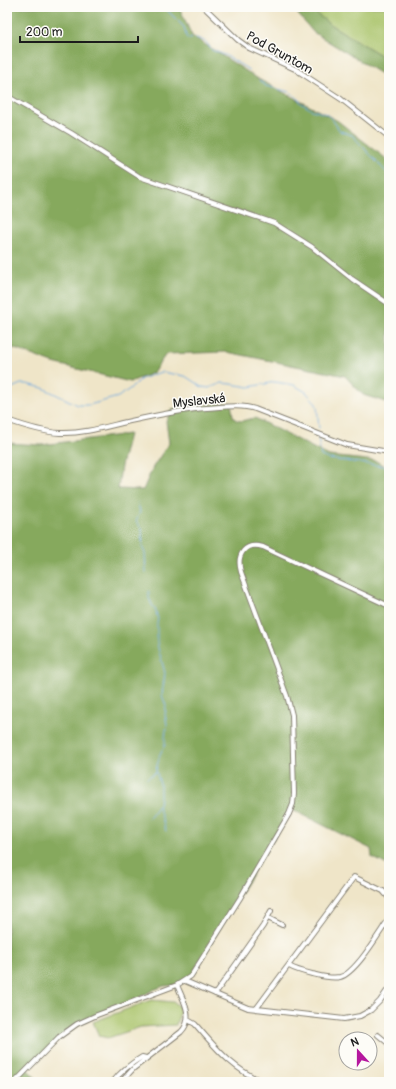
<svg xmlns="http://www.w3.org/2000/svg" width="396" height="1089" font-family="Pangolin,sans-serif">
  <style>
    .green { fill: #a9c369; stroke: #627042 }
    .forest { fill: #86a95d; stroke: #51623c }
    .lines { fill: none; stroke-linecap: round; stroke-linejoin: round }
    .stream { stroke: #6ea9df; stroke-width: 1 }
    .minor-casing { stroke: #868072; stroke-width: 6 }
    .minor { stroke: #fff; stroke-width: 4 }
    .labels { text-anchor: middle; stroke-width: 3; stroke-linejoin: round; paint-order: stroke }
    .street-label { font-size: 13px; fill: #1c1c1c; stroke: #fdfcf7 }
  </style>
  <rect width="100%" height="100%" fill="#fdfcf7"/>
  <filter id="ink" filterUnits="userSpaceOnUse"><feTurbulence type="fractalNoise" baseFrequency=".025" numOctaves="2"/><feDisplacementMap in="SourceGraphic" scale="8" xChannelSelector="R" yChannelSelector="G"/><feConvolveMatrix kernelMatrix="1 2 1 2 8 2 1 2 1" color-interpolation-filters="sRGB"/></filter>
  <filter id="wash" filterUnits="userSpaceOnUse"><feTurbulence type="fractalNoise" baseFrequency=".012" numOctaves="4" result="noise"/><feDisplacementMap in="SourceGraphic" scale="16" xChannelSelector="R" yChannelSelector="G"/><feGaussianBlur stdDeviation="0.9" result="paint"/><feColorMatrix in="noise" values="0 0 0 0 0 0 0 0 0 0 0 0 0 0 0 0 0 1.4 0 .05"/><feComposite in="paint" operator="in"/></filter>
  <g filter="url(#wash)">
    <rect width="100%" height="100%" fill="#efe5c8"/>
    <path class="green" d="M308,7h81v53l-58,-35z
      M151,1000l22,2 6,4 1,6 -4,13 -35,2 -33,11 -9,-2 -6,-14z"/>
    <path class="forest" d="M7,7h167l7,4 11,25 68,44 78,41 51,40v242l-26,-8 -18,-19 -118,-24 -61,2 -13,19 -23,9 -77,-19 -46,-17z
      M292,7h16l23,18 58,35v19l-76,-47z
      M231,403l2,13 3,4 5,1 14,-3 74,38 47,5 13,8v397l-17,-9 -1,-8 -80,-40 -100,167 -14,9 -13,1 -11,4 -30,16 -26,9 -30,16 -40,38 13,13h-33v-639l34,2 88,-11 -8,32 -3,23 25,1 10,-23 16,-24 -3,-22 5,-11 11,-3z"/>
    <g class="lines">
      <path class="stream" d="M164,7l20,20 3,12 10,-1 9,4 6,8 13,5 24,15
        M259,80l7,6 24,6 9,7 2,4 11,7 14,4 6,5 8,12 12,4 37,40
        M7,390l14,-6h6l16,4 35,17h11l29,-8 16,-11 7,-7 20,-7 24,4 17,11 7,1 13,-5 9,1 18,3 26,-5 19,3 12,7 8,9 3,5 2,22
        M318,436l3,20 8,3 54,7 6,2
        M138,503l2,9 -4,9 6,8 1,20 2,4c0,6 1,13 1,20
        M147,778l9,-6
        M158,805l8,26
        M148,819l11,-15 1,-6v-14l-4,-14 4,-16 5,-9v-8l2,-13 -2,-9 1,-9 -4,-11 3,-22 -8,-29v-21l1,-4 -3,-10 -3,-4 -3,-7v-7"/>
    </g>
  </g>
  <g filter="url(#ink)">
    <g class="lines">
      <g class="minor-casing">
        <path id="minor" d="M204,7l34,33 11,8 46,21 46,30 48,38
          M7,96l64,37 69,44 134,46 38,24 40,32 37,25
          M7,420c17,6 35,12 53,13 22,1 45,-6 66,-11 27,-6 53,-12 81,-14 16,-1 33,-4 48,1l92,36 42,7
          M268,918l14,7
          M289,966c7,4 15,6 23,8 9,2 19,5 28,3 16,-4 39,-44 49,-58
          M185,981l63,27 96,11 16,-3 11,-6 9,-9 9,-13
          M215,994l48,-68 8,-15
          M256,1009l98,-132 29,14 6,7
          M188,1020l7,4c21,24 38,46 69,58
          M378,1035l11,9
          M15,1082l44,-45 18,-13 20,-9 80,-30 14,-9 49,-78 49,-84 4,-10 1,-10 -2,-79 -5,-19 -46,-124c-5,-18 4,-30 22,-25l126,59
          M113,1082c8,-11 17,-18 29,-25l4,1
          M121,1082l13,-14 47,-36c14,-14 2,-32 -4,-47"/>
      </g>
      <use href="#minor" class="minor"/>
    </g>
  </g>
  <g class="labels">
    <g class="street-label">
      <text transform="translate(280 52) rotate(29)" y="5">Pod Gruntom</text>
      <text transform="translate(199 400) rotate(-6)" y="5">Myslavská</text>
    </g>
  </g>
  <rect width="396" height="1089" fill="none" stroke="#fdfcf7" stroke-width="24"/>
  <g transform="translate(358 1051) rotate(339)"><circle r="19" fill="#fdfcf7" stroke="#a3a29f"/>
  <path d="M0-3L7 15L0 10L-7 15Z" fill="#b5179e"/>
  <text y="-6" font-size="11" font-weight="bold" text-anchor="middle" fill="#1c1c1c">N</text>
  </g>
  <path d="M20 36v6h118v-6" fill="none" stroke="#1c1c1c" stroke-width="2"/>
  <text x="26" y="36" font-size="12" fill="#1c1c1c" stroke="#fdfcf7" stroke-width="3" paint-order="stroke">200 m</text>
</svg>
